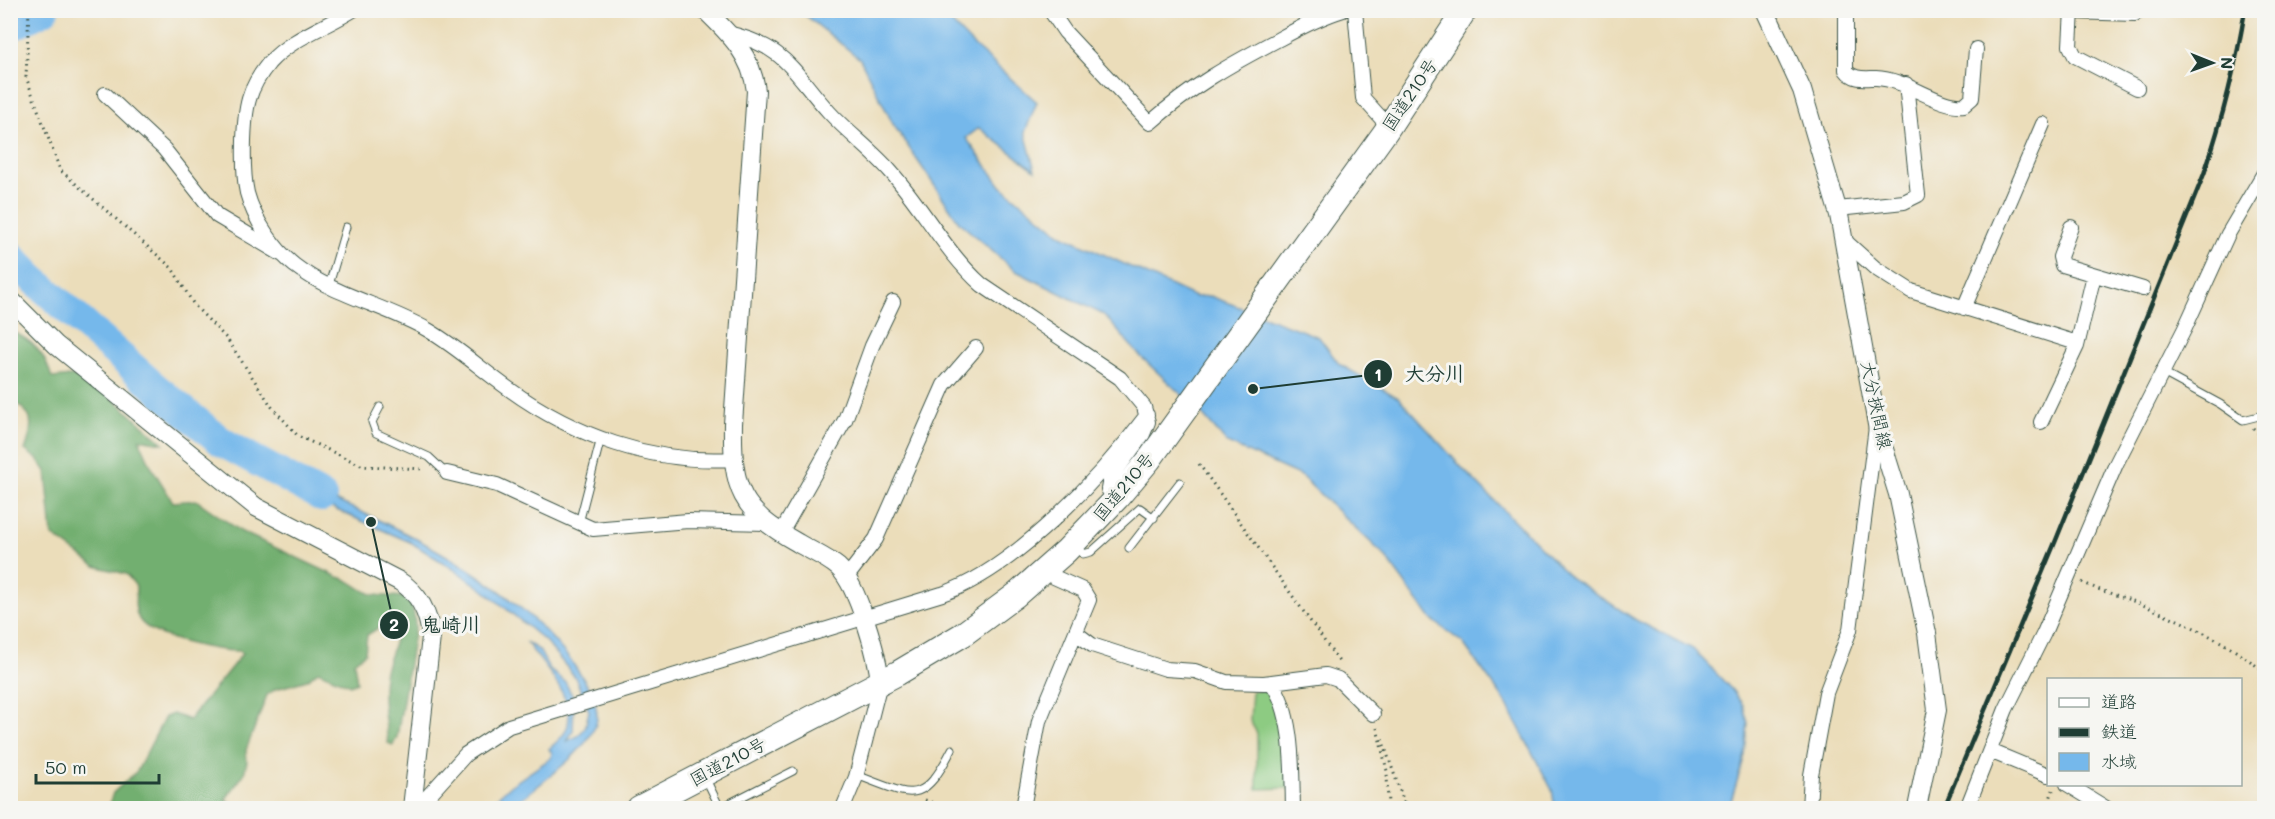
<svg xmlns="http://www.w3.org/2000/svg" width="2275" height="819" font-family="Mali,'Klee One',sans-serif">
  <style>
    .green { fill: #8dcb82; stroke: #56845b; stroke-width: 1.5 }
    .forest { fill: #72af70; stroke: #487652; stroke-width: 1.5 }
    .water { fill: #75b8eb; stroke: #4a7a90; stroke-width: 1.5 }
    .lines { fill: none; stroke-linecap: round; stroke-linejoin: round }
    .stream { stroke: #75b8eb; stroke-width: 5 }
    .river { stroke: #75b8eb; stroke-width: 30 }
    .lane-casing { stroke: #3e5548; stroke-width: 9 }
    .street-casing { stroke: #3e5548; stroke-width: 16 }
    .secondary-casing { stroke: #3e5548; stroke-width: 20 }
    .highway-casing { stroke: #3e5548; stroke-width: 26 }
    .path { stroke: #3e5548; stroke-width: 3; stroke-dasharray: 1.5 4.5; stroke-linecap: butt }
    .lane { stroke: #fff; stroke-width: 7 }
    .street { stroke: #fff; stroke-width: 14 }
    .secondary { stroke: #fff; stroke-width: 18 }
    .highway { stroke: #fff; stroke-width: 24 }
    .rail { stroke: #1f3d34; stroke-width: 4.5 }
    .labels { text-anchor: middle; stroke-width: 6; stroke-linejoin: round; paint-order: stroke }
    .street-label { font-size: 18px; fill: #1f3d34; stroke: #f6f6f2 }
    .leader { fill: none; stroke: #1f3d34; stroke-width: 2 }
    .callout-dot { fill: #1f3d34; stroke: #f6f6f2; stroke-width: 2 }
    .mark-label { font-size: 18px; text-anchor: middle; font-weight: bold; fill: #fff }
    .callout-label { font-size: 20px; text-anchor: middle; font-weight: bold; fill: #1f3d34; stroke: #f6f6f2; stroke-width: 6; stroke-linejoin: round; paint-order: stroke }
  </style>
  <rect width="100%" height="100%" fill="#f6f6f2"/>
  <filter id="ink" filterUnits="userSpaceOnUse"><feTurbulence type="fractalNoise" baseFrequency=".0167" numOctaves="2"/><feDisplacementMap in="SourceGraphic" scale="12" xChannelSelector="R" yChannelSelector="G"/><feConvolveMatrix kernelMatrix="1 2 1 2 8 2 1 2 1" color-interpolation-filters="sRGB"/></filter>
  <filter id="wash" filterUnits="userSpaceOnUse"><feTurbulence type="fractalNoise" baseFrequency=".008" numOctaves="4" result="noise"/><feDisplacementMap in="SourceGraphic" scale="24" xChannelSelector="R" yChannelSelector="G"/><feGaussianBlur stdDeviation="1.35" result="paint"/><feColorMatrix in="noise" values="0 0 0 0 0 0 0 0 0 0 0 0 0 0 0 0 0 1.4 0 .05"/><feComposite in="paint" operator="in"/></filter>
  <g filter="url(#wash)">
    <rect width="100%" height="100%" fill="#ebddba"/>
    <path class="green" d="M1270,690l4,4 10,35 5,59 -32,1v-56l-7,-12 2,-30z"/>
    <path class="forest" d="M11,331c23,10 34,23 41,47l20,-2 23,7 68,60 -24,-4 13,29 21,34 23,-2 46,32 96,45c12,2 18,10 29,15 22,12 47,-12 48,35l-18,110 -4,8 -5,-2c-3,-23 -7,-45 -4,-68 2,-12 9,-24 11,-37l-12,-13 -16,10 -2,18 -11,9 3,20 -7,3 -32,-14 -11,9 -31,9 -9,6 -21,55 1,11 -3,13 -19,26 21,8h-138l5,-15 24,-22 28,-54 8,-3 16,6 53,-66 -3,-3c-22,1 -89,-13 -100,-32 -6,-10 -3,-23 -3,-33l-10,-12 -31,-8 -43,-31 -6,-64 -9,-12 -12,-9c8,-22 11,-38 -14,-49z"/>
    <path class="water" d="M800,11h140l31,32 66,59 -12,30 10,38 -56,-42 -13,10 35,48 59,48 135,63 15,-1 109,41 20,27 60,34 65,72 107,108 65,42 57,29 39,41 11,15 5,18 -3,32 -16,53h-174l-3,-18 -47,-89 -42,-58 -32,-24 -47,-64 -83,-79 -74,-33 -26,-30 -61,-57 -36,-41 -90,-45 -55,-48 -66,-98 -33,-65z
      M296,479l26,10 3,7c92,39 202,94 257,181 8,12 18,31 14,47 -5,14 -17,26 -27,36 -15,13 -44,38 -61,47 -6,3 -16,1 -23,1l25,-22 41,-28 1,-5 -3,-4c5,-5 12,-10 16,-17 16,-29 -23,-68 -39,-90l13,8 11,20 15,12 9,17 -1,32 -6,10 11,-5 7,-8 4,-17 -14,-34 -30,-36 -64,-53 -34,-23 -37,-23 -85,-37 -43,-25z"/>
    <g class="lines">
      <path class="stream" d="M10,263l8,1"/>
      <path class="river" d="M10,27l34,-17
        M10,255l22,23 125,111 65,53 100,55"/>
    </g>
  </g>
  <g filter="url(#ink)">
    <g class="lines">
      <g class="lane-casing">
        <path id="lane" d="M329,285l17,-58
          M2163,373l57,31 23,16 16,-4
          M380,407l-8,15 4,11 53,24 17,16
          M579,523l22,-85
          M1075,547l8,7 8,-2 49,-44 14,10
          M1129,548l51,-66
          M856,775c56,20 65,34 96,-26
          M705,777l15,31 73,-37"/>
      </g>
      <g class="street-casing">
        <path id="street" d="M353,10c-27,17 -63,29 -84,53 -9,11 -16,22 -20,36 -6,21 -7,72 -2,94 7,26 26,55 47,72 40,31 91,40 134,65 29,17 54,40 81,59 65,47 143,75 224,70
          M1050,10l15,22 85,91c42,-37 79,-58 129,-84 20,-11 41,-22 64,-29
          M1355,10l8,88 26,29
          M1846,10v60c7,10 18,8 30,8 31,1 63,30 88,27l8,-7 4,-49
          M2072,10l-2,36 5,10 62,32
          M2072,12l63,2
          M728,33c59,14 64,38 101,79 19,21 43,38 62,60 32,36 55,81 91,113l138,93 24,29 4,15 -5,12 -33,45 -2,10 7,12
          M105,94l59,55 53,67 64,38
          M1838,209l66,-7 14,-7 -12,-111
          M2071,227l-11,30 2,8 81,24
          M1845,241l30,27 36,23 166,52
          M1964,308l79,-184
          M2041,422l36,-76 17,-71
          M447,473l50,12 96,44 95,-8 78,2
          M781,533l64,-113 27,-74 21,-44
          M846,578l30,-39 68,-154 32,-37
          M1076,633l16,12 74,24 29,2 31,11 38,1 62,-8 12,4 35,35
          M1271,682c23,30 21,90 22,126
          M1990,751l58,24
          M2067,784l39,24
          M412,806l8,-1 46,-51 43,-28 433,-132c73,-25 159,-117 205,-179
          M843,808l13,-31 24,-94
          M1023,808l16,-87 50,-121 -6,-10 -40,-18
          M1809,808l2,-33 15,-82 24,-63 26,-203
          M1967,808l39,-99 38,-76 72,-169 69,-136 43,-94 36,-61"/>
      </g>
      <g class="secondary-casing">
        <path id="secondary" d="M705,10c25,24 47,46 51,81l-23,333c-1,66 7,86 65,119 13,8 28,14 40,24 20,18 40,90 42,116
          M1765,10l37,80 37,125 39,215 20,64 29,139 10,77 -20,98
          M10,299l46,46 200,162 143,74c20,12 30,33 32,56l-19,171"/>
      </g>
      <g class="highway-casing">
        <path id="highway" d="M639,808l259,-135 64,-38 54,-40 50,-44 51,-53 32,-38 237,-329 79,-121"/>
      </g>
      <path class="path" d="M29,10l-3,67 34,93 112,98 22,37 33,34 45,68 26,29 65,30 61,3
        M2253,428l11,10
        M1199,464l141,199
        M2082,582c19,10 37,13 56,21 44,18 91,39 126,69
        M1377,728l10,43 1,37
        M1382,739l24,69
        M925,800l23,8
        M2047,808l6,-18"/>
      <use href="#lane" class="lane"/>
      <use href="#street" class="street"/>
      <use href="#secondary" class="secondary"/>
      <use href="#highway" class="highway"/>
      <path class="rail" d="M1944,808l112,-268 148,-366c18,-54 32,-107 41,-164"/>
    </g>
  </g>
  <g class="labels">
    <g class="street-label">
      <text transform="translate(1410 95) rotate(-56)" y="6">国道210号</text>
      <text transform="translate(1876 405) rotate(78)" y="6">大分挾間線</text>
      <text transform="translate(1124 487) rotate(-50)" y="6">国道210号</text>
      <text transform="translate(728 762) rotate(-28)" y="6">国道210号</text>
    </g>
  </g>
  <path class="leader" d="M1253 389L1378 374M371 522L394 625"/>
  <g class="callout-dot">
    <circle cx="1253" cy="389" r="6"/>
    <circle cx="371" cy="522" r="6"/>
    <circle cx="1378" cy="374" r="15"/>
    <circle cx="394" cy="625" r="15"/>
  </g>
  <g class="mark-label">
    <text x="1378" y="381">1</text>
    <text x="394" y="631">2</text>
  </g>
  <g class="callout-label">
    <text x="1435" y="381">大分川</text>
    <text x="451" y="632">鬼崎川</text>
  </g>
  <rect width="2275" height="819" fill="none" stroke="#f6f6f2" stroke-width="36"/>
  <rect x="2047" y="678" width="195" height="108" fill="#f6f6f2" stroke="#a0aca6" stroke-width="1.5"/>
  <rect x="2059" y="698" width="30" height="9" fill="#ffffff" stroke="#a0aca6" stroke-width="1.5"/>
  <text x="2101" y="708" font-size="18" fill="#1f3d34">道路</text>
  <rect x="2059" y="728" width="30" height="9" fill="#1f3d34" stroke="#a0aca6" stroke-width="1.5"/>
  <text x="2101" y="738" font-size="18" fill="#1f3d34">鉄道</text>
  <rect x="2059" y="753" width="30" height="18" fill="#75b8eb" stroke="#a0aca6" stroke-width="1.5"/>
  <text x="2101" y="768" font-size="18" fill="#1f3d34">水域</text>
  <g transform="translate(2212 63) rotate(91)" stroke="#f6f6f2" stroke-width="4.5" paint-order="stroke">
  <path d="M0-4.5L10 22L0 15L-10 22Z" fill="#1f3d34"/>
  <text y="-9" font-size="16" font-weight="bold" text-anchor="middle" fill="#1f3d34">N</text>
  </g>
  <path d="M36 774v9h123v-9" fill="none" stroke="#1f3d34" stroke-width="3"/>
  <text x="45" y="774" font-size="18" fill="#1f3d34" stroke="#f6f6f2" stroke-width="4.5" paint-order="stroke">50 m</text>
</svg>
